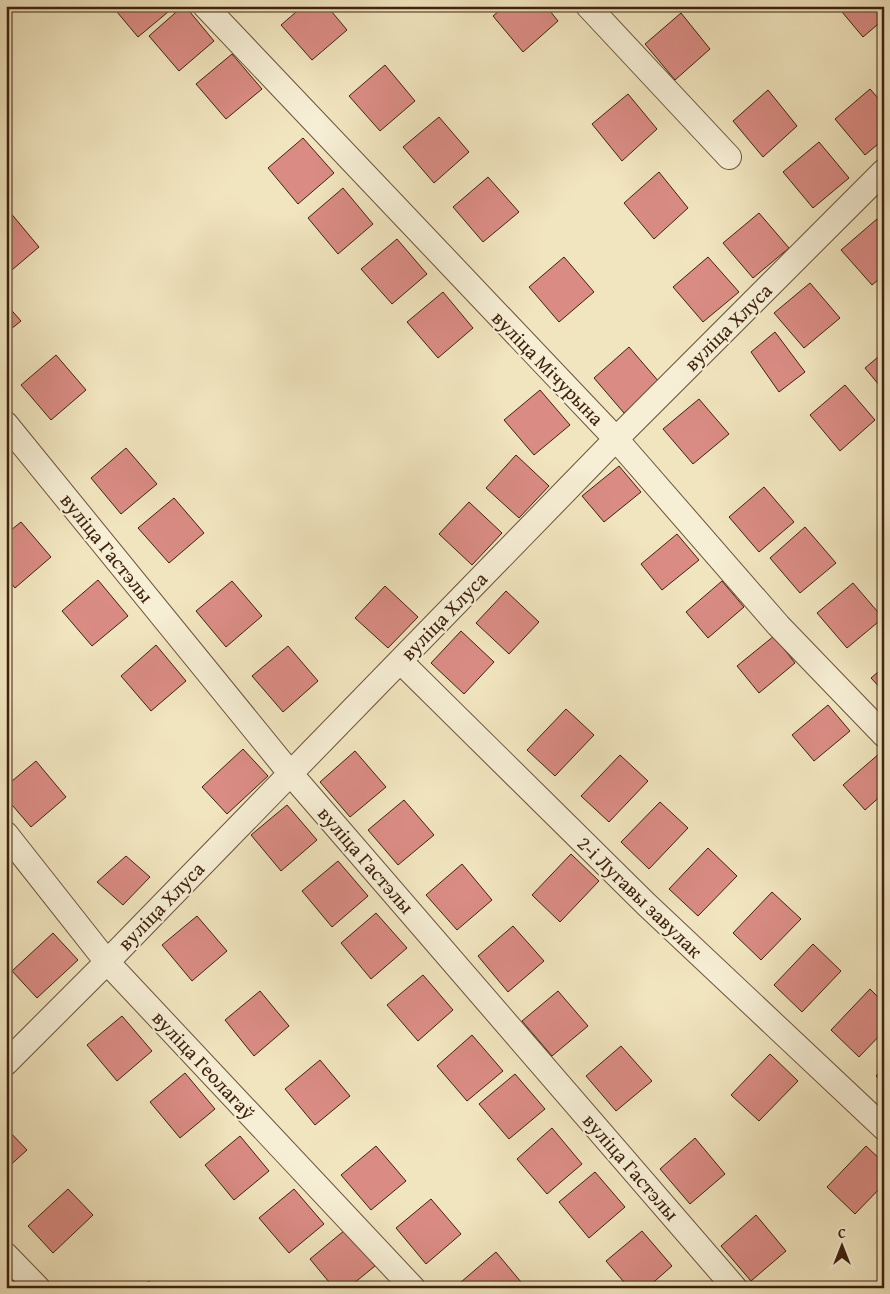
<svg xmlns="http://www.w3.org/2000/svg" width="890" height="1294" font-family="'Gentium Book Plus',serif">
  <style>
    .building { fill: #da8c84; stroke: #3e220e }
    .lines { fill: none; stroke-linecap: round; stroke-linejoin: round }
    .street-casing { stroke: #6b533a; stroke-width: 26 }
    .street { stroke: #f6eed5; stroke-width: 24 }
    .labels { text-anchor: middle; stroke-width: 4; stroke-linejoin: round; paint-order: stroke }
    .street-label { font-size: 20px; fill: #3e220e; stroke: #f6eed5 }
  </style>
  <rect width="100%" height="100%" fill="#f1e5bf"/>
  <filter id="stains"><feTurbulence type="fractalNoise" baseFrequency=".004" numOctaves="4"/><feColorMatrix values="0 0 0 0 .2 0 0 0 0 .09 0 0 0 0 .02 0 0 0 .5 -.17"/></filter>
  <radialGradient id="worn" r=".72"><stop offset=".6" stop-color="#630" stop-opacity="0"/><stop offset="1" stop-color="#630" stop-opacity=".3"/></radialGradient>
  <path class="building" d="M112,6h61l1,1 -36,30z
    M183,6h2l29,35 -35,30 -30,-35z
    M303,6h24l20,24 -35,30 -31,-35z
    M505,6h41l12,15 -35,31 -30,-36z
    M837,6h47v13l-21,18z
    M681,13l29,36 -35,31 -30,-36z
    M232,54l30,35 -36,30 -30,-35z
    M385,65l30,36 -35,30 -31,-35z
    M870,89l14,16v34l-19,16 -30,-36z
    M768,90l29,36 -34,31 -30,-36z
    M628,94l29,35 -35,32 -30,-37z
    M439,117l30,35 -35,31 -31,-36z
    M303,138l31,35 -36,31 -30,-36z
    M819,142l30,36 -36,30 -30,-36z
    M659,172l29,36 -34,31 -30,-36z
    M488,177l31,35 -36,30 -30,-35z
    M343,188l30,36 -35,30 -30,-36z
    M9,211l30,36 -33,28v-61z
    M759,213l30,35 -36,30 -30,-35z
    M877,219l7,9v47l-12,10 -31,-35z
    M397,239l30,35 -35,30 -31,-35z
    M564,257l30,35 -35,30 -30,-35z
    M708,257l31,35 -36,30 -30,-35z
    M810,283l30,35 -36,30 -30,-35z
    M443,292l30,36 -35,30 -31,-36z
    M6,304l15,17 -15,12z
    M775,332l30,40 -26,20 -28,-40z
    M629,347l31,36 -36,30 -30,-35z
    M884,352v39l-19,-23z
    M56,355l30,35 -35,30 -30,-35z
    M845,385l30,35 -35,31 -30,-36z
    M540,390l30,35 -36,30 -30,-35z
    M699,399l30,35 -36,30 -30,-35z
    M126,448l31,36 -36,30 -30,-36z
    M516,455l33,31 -30,32 -33,-30z
    M619,466l22,26 -37,30 -22,-26z
    M764,487l30,35 -35,30 -30,-35z
    M174,498l30,35 -35,30 -31,-35z
    M469,502l33,31 -30,32 -33,-31z
    M21,522l30,35 -36,31 -9,-11v-43z
    M805,527l31,36 -36,30 -30,-35z
    M677,534l22,26 -37,30 -21,-26z
    M98,580l30,36 -36,30 -30,-35z
    M232,581l30,35 -36,31 -30,-36z
    M722,581l22,26 -36,31 -22,-26z
    M853,583l30,35 -36,30 -30,-35z
    M385,586l33,31 -30,31 -33,-30z
    M506,591l33,31 -30,32 -33,-31z
    M461,631l33,31 -30,32 -33,-31z
    M774,636l21,27 -36,30 -22,-27z
    M156,645l30,36 -35,30 -30,-35z
    M288,646l30,35 -35,31 -31,-36z
    M884,667v25l-13,-14z
    M828,705l22,26 -36,30 -22,-26z
    M566,709l28,26 -39,41 -28,-26z
    M243,749l25,27 -41,38 -25,-27z
    M355,751l31,36 -36,30 -30,-35z
    M880,753l4,4v36l-19,17 -22,-25z
    M620,755l28,26 -39,41 -28,-26z
    M36,761l30,36 -35,30 -25,-29v-12z
    M404,800l30,35 -36,30 -30,-35z
    M660,802l28,26 -39,41 -28,-27z
    M287,805l30,35 -36,31 -30,-36z
    M708,848l29,28 -39,40 -29,-27z
    M571,854l28,27 -39,41 -28,-27z
    M126,856l24,21 -27,28 -26,-23z
    M338,861l30,35 -36,31 -30,-36z
    M462,864l30,36 -35,30 -31,-35z
    M772,892l29,27 -40,41 -28,-27z
    M376,913l31,35 -36,31 -30,-36z
    M197,916l30,35 -35,30 -30,-36z
    M513,926l31,35 -36,31 -30,-36z
    M53,933l25,27 -41,38 -25,-27z
    M813,944l28,27 -39,41 -28,-27z
    M423,975l30,35 -35,31 -31,-36z
    M870,989l14,14v28l-25,26 -28,-27z
    M260,991l29,35 -35,30 -29,-36z
    M558,991l30,35 -36,30 -30,-35z
    M122,1016l30,35 -35,30 -30,-36z
    M472,1035l31,36 -36,30 -30,-35z
    M621,1046l31,35 -36,30 -30,-35z
    M770,1054l28,27 -39,40 -28,-26z
    M320,1060l30,36 -35,29 -30,-36z
    M884,1067v16l-8,-7z
    M185,1073l30,36 -35,29 -30,-36z
    M515,1074l30,35 -36,30 -30,-35z
    M6,1128l21,22 -21,19z
    M552,1128l30,36 -35,30 -30,-35z
    M240,1136l29,35 -35,29 -29,-35z
    M695,1138l30,36 -35,30 -30,-35z
    M376,1146l30,35 -35,29 -30,-35z
    M866,1146l18,17v21l-29,30 -28,-27z
    M595,1172l30,35 -36,31 -30,-36z
    M68,1189l25,26 -40,38 -25,-27z
    M294,1189l30,35 -35,29 -30,-35z
    M431,1199l30,35 -35,30 -30,-36z
    M756,1215l30,36 -35,30 -30,-35z
    M345,1230l30,36 -27,22h-14l-24,-29z
    M642,1231l30,35 -25,22h-18l-23,-27z
    M496,1252l30,36h-60l-5,-6z
    M149,1281l7,7h-14z"/>
  <g class="lines">
    <g class="street-casing">
      <path id="street" d="M205,6l411,433 162,186 106,110
        M588,6l141,151
        M6,424l284,349 445,515
        M400,661l246,243 238,224
        M6,834l101,128 306,326
        M6,1063l101,-101 509,-523 268,-268
        M6,1255l32,33"/>
    </g>
    <use href="#street" class="street"/>
  </g>
  <g class="labels">
    <g class="street-label">
      <text transform="translate(728 327) rotate(-45)" y="7">вуліца Хлуса</text>
      <text transform="translate(548 368) rotate(46)" y="7">вуліца Мічурына</text>
      <text transform="translate(107 548) rotate(51)" y="7">вуліца Гастэлы</text>
      <text transform="translate(444 616) rotate(-46)" y="7">вуліца Хлуса</text>
      <text transform="translate(366 860) rotate(49)" y="7">вуліца Гастэлы</text>
      <text transform="translate(640 897) rotate(44)" y="7">2-і Лугавы завулак</text>
      <text transform="translate(161 906) rotate(-46)" y="7">вуліца Хлуса</text>
      <text transform="translate(204 1065) rotate(47)" y="7">вуліца Геолагаў</text>
      <text transform="translate(631 1167) rotate(49)" y="7">вуліца Гастэлы</text>
    </g>
  </g>
  <rect width="890" height="1294" fill="none" stroke="#f1e5bf" stroke-width="25"/>
  <rect x="8" y="8" width="875" height="1279" fill="none" stroke="#3e220e" stroke-width="2.5"/>
  <rect x="12" y="12" width="865" height="1269" fill="none" stroke="#3e220e"/>
  <g transform="translate(842 1246)" stroke="#f6eed5" stroke-width="4" paint-order="stroke">
  <path d="M0-4L9 19L0 12L-9 19Z" fill="#3e220e"/>
  <text y="-8" font-size="14" font-weight="bold" text-anchor="middle" fill="#3e220e">С</text>
  </g>
  <rect width="100%" height="100%" filter="url(#stains)"/>
  <rect width="100%" height="100%" fill="url(#worn)"/>
</svg>
